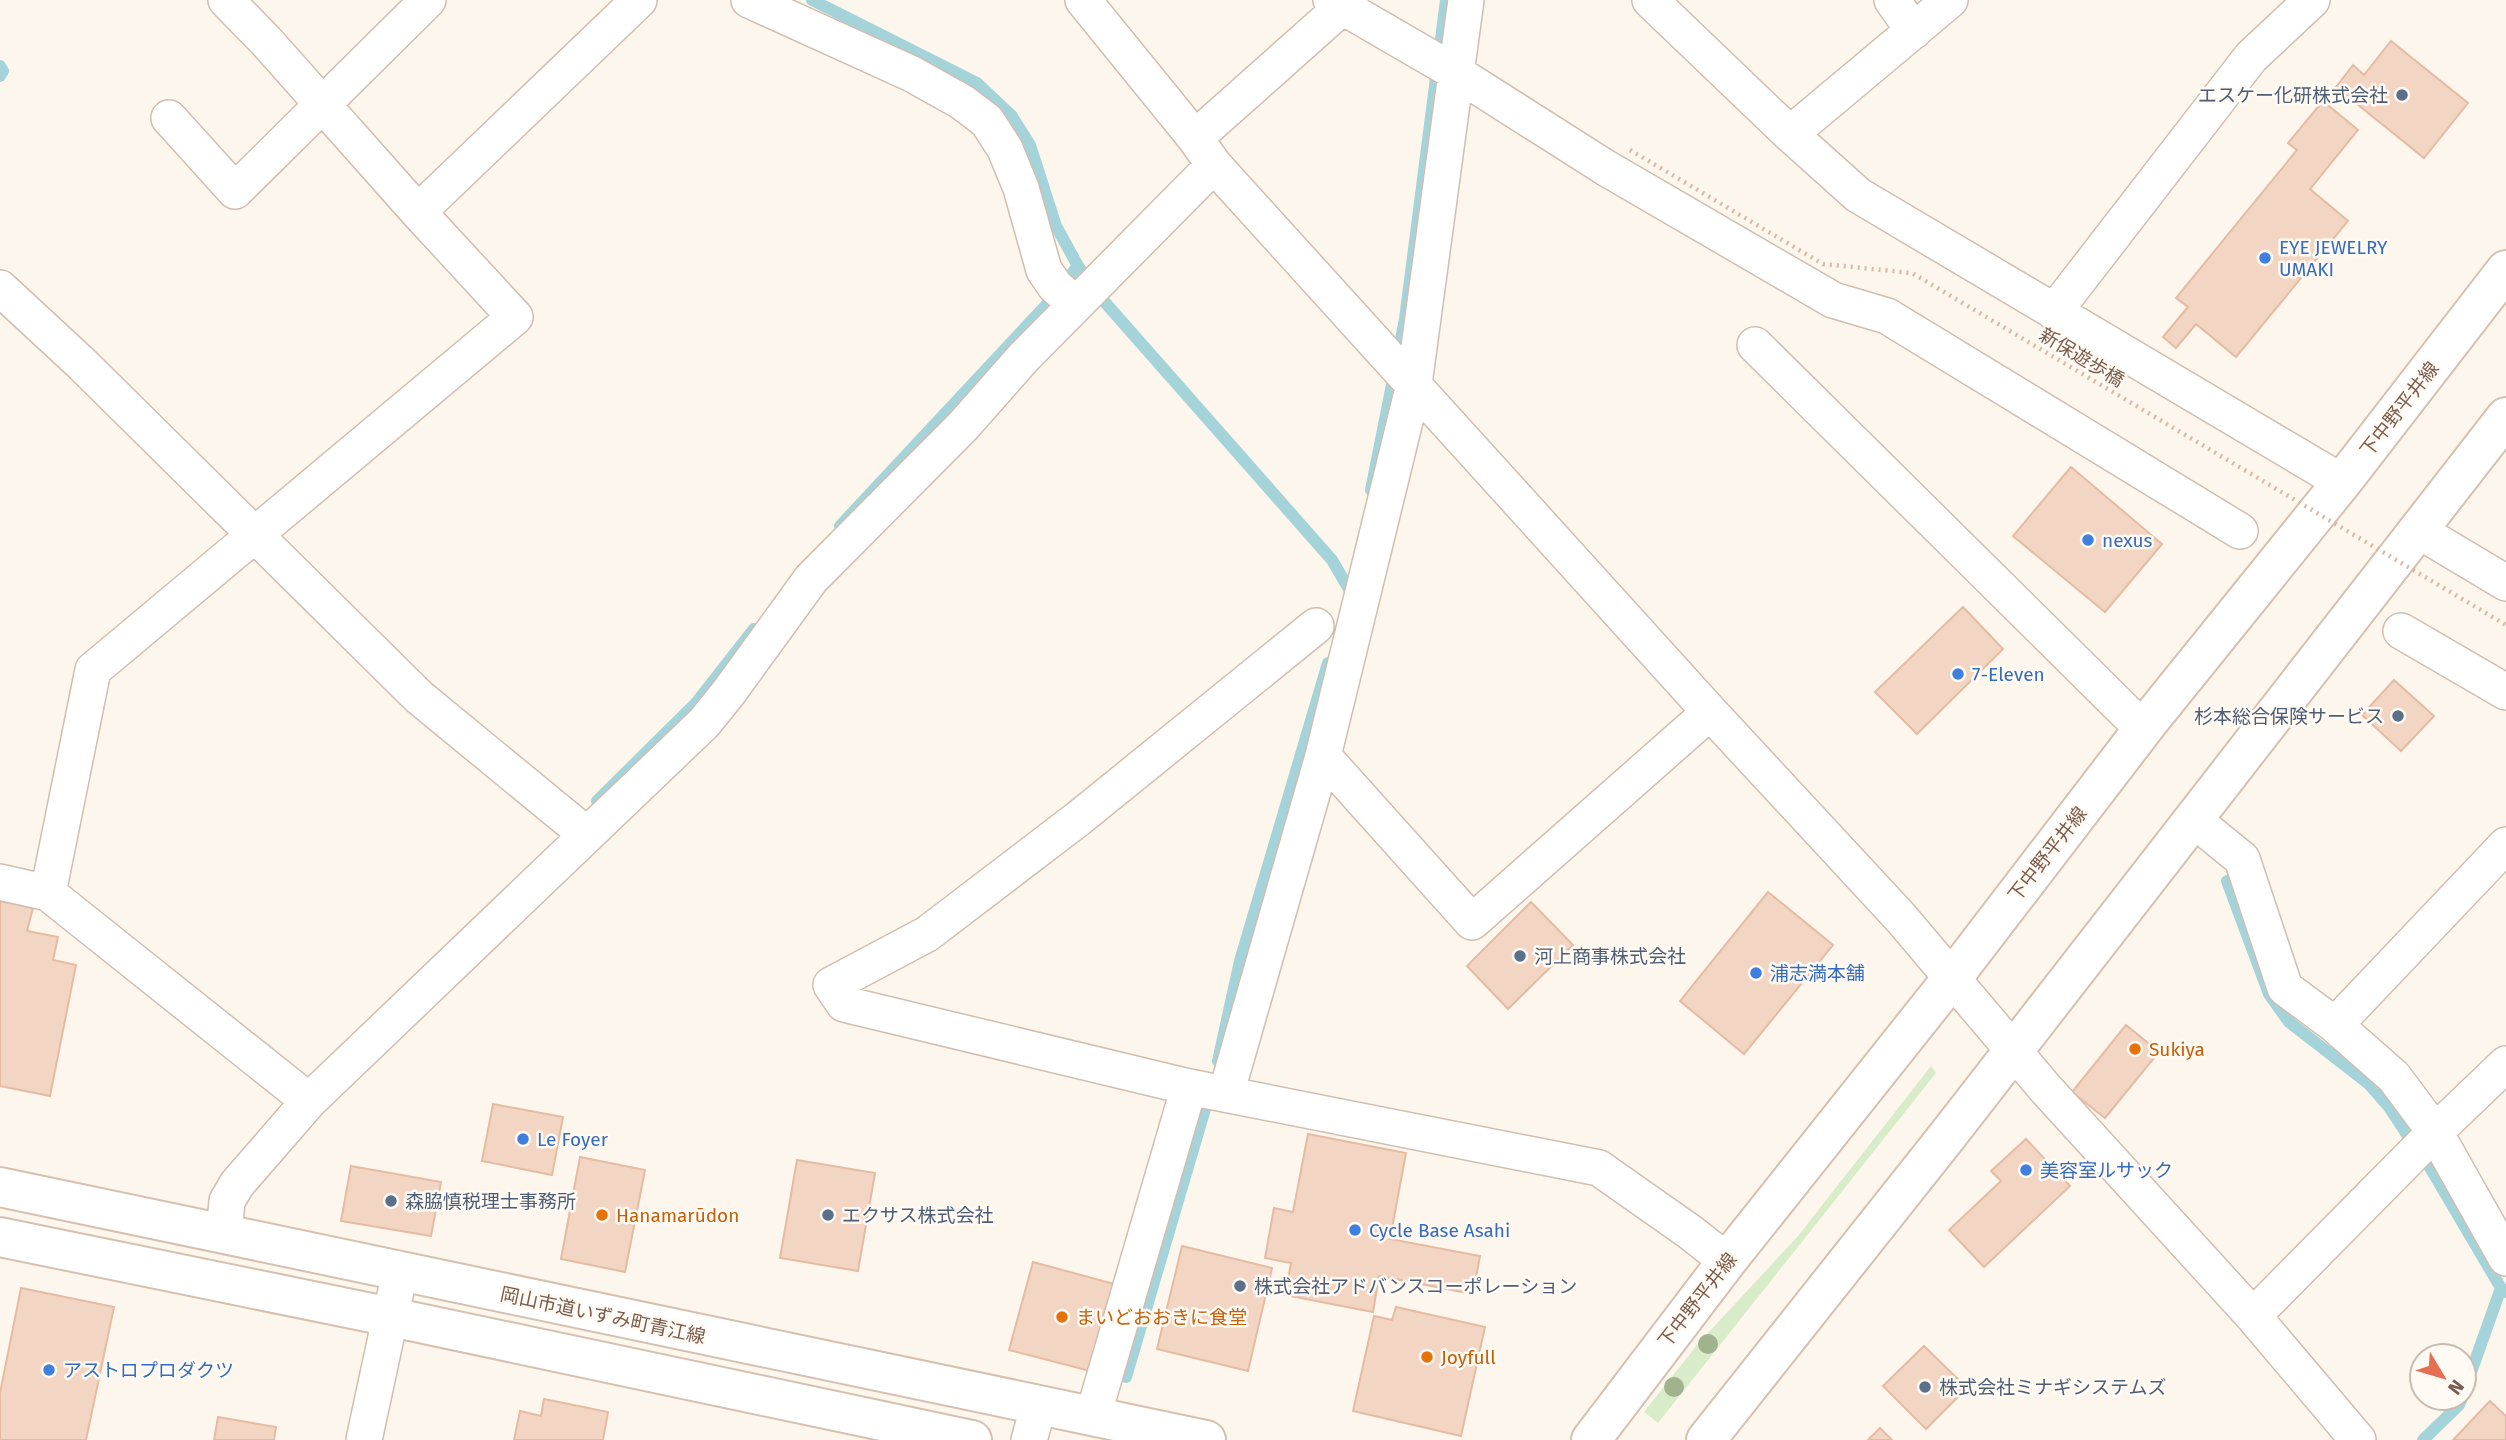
<svg xmlns="http://www.w3.org/2000/svg" width="2506" height="1440" font-family="'Fira Sans','Noto Sans JP',sans-serif">
  <style>
    .green { fill: #d8ecc9 }
    .lines { fill: none; stroke-linecap: round; stroke-linejoin: round }
    .stream { stroke: #a5d3da; stroke-width: 12 }
    .building { fill: #f3d5c3; stroke: #e6bba3; stroke-width: 2 }
    .street-casing { stroke: #d1beb0; stroke-width: 38 }
    .secondary-casing { stroke: #d6c0b0; stroke-width: 42 }
    .street { stroke: #fff; stroke-width: 35 }
    .secondary { stroke: #fff; stroke-width: 38 }
    .path-bridge { stroke: #d9b8a5; stroke-width: 4.5; stroke-dasharray: 2 5; stroke-linecap: butt }
    .tree { fill: #a0b28e }
    .service-dot { fill: #5c6f8a; stroke: #fffaf3; stroke-width: 2.5 }
    .shop-dot { fill: #3f7fe0; stroke: #fffaf3; stroke-width: 2.5 }
    .food-dot { fill: #e8710a; stroke: #fffaf3; stroke-width: 2.5 }
    .labels { text-anchor: middle; stroke-width: 5; stroke-linejoin: round; paint-order: stroke }
    .service-label { font-size: 19px; fill: #4e5e75; stroke: #fffaf3; text-anchor: start }
    .shop-label { font-size: 19px; fill: #366cbe; stroke: #fffaf3; text-anchor: start }
    .street-label { font-size: 19px; fill: #7a5c4d; stroke: #fffaf3 }
    .food-label { font-size: 19px; fill: #c56008; stroke: #fffaf3; text-anchor: start }
  </style>
  <rect width="100%" height="100%" fill="#fdf6ec"/>
  <path class="green" d="M1931,1066l5,7 -278,350 -14,-11 53,-67 101,-109z"/>
  <g class="lines">
    <path class="stream" d="M812,0l165,83 34,32 19,30 26,81 22,40 24,33 230,261 18,31
      M0,66l3,5 -3,5
      M1371,490l34,-171 41,-319
      M840,526l209,-224 29,-36
      M597,801l99,-98 58,-74
      M2227,881l42,113 20,28 80,62 20,23 21,32
      M1218,1061l22,-100 88,-298
      M2428,1164l73,124 5,4
      M1126,1377l84,-285
      M2464,1392l37,-104
      M2423,1440l36,-35 3,-7"/>
  </g>
  <path class="building" d="M2391,41l77,62 -44,55 -88,-71 17,-22 11,10z
    M2323,101l35,29 -48,59 38,32 -112,136 -40,-33 -20,24 -13,-11 25,-30 -12,-9 121,-148 -9,-7z
    M2071,467l91,77 -57,68 -92,-76z
    M1963,607l40,42 -86,85 -42,-42z
    M2394,680l40,36 -33,35 -39,-36z
    M1768,892l65,53 -89,109 -64,-53z
    M0,901l33,7 -6,23 31,6 -5,23 23,5 -26,131 -50,-10z
    M1531,902l42,43 -65,64 -41,-43z
    M2126,1025l33,27 -54,66 -33,-26z
    M493,1104l70,13 -11,58 -70,-14z
    M1308,1134l98,19 -16,86 90,17 -7,38 -94,-18 -6,36 -88,-17 6,-32 -26,-5 9,-50 19,4z
    M2026,1139l44,47 -86,81 -35,-37 52,-49 -10,-10z
    M580,1157l65,13 -20,102 -64,-13z
    M797,1160l78,13 -17,98 -78,-13z
    M351,1166l90,16 -10,54 -90,-15z
    M1182,1246l90,22 -24,103 -91,-22z
    M1033,1262l81,22 -24,87 -81,-21z
    M21,1288l93,19 -28,133h-86v-47z
    M1396,1307l89,20 -24,109 -108,-25 21,-95 18,4z
    M1924,1346l43,42 -41,41 -43,-43z
    M544,1399l64,13 -5,28h-89l6,-29 21,5z
    M2490,1401l16,15v24h-53z
    M218,1417l58,10 -2,13h-60z
    M1880,1428l12,12h-24z"/>
  <g class="lines">
    <g class="street-casing">
      <path id="street" d="M749,0l163,74 50,28 25,19 18,28 16,39 23,82 11,16 20,18
        M1083,0l112,138 19,27 496,547 191,206 144,170 208,228 105,124
        M1331,0l124,72 151,96 227,132 54,16 353,215
        M1650,0l140,134 68,61 484,287
        M1892,0l22,31
        M169,118l66,73 193,-191
        M1790,134l160,-134
        M1195,138l155,-138
        M418,212l221,-212
        M0,288l81,75 338,334 168,138
        M2054,312l197,-255 61,-57
        M1755,345l388,384
        M2419,531l87,52
        M1316,626l-237,192 -152,116 -96,51 13,19 345,83 410,81 91,64 37,29
        M2401,631l105,61
        M1323,756l149,166 238,-210
        M2194,820l48,39 43,129 50,37 59,52 41,55 71,126
        M0,882l48,11 261,208
        M48,893l45,-223 422,-353 -97,-105 -152,-171 -40,-41
        M2335,1025l171,-180
        M1226,1094l97,-338 91,-372 52,-384
        M224,1234l3,-33 10,-17 72,-83 395,-378 25,-31 82,-113 153,-154 59,-67 191,-193
        M2253,1316l182,-184 71,-68
        M1093,1416l96,-329
        M364,1440l36,-168
        M1029,1440l10,-35"/>
    </g>
    <g class="secondary-casing">
      <path id="secondary" d="M0,1187l1206,253
        M0,1237l391,80 581,123
        M1591,1440l136,-179 226,-284 197,-257 192,-238 164,-212
        M1706,1440l242,-305 558,-718"/>
    </g>
    <use href="#street" class="street"/>
    <use href="#secondary" class="secondary"/>
    <path class="path-bridge" d="M1630,150l193,114 89,9 594,352"/>
  </g>
  <g class="tree">
    <circle cx="1708" cy="1344" r="10"/>
    <circle cx="1674" cy="1387" r="10"/>
  </g>
  <g class="service-dot">
    <circle cx="2402" cy="95" r="7"/>
    <circle cx="2398" cy="716" r="7"/>
    <circle cx="1520" cy="956" r="7"/>
    <circle cx="391" cy="1201" r="7"/>
    <circle cx="828" cy="1215" r="7"/>
    <circle cx="1240" cy="1286" r="7"/>
    <circle cx="1925" cy="1387" r="7"/>
  </g>
  <g class="shop-dot">
    <circle cx="2265" cy="258" r="7"/>
    <circle cx="2088" cy="540" r="7"/>
    <circle cx="1958" cy="674" r="7"/>
    <circle cx="1756" cy="973" r="7"/>
    <circle cx="523" cy="1139" r="7"/>
    <circle cx="2026" cy="1170" r="7"/>
    <circle cx="1355" cy="1230" r="7"/>
    <circle cx="49" cy="1370" r="7"/>
  </g>
  <g class="food-dot">
    <circle cx="2135" cy="1049" r="7"/>
    <circle cx="602" cy="1215" r="7"/>
    <circle cx="1062" cy="1317" r="7"/>
    <circle cx="1427" cy="1357" r="7"/>
  </g>
  <g class="labels">
    <g class="service-label">
      <text x="2388" y="102" text-anchor="end">エスケー化研株式会社</text>
      <text x="2384" y="723" text-anchor="end">杉本総合保険サービス</text>
      <text x="1534" y="963">河上商事株式会社</text>
      <text x="405" y="1208">森脇慎税理士事務所</text>
      <text x="842" y="1222">エクサス株式会社</text>
      <text x="1254" y="1293">株式会社アドバンスコーポレーション</text>
      <text x="1939" y="1394">株式会社ミナギシステムズ</text>
    </g>
    <g class="shop-label">
      <text x="2279" y="254">EYE JEWELRY<tspan x="2279" dy="22">UMAKI</tspan></text>
      <text x="2102" y="547">nexus</text>
      <text x="1972" y="681">7-Eleven</text>
      <text x="1770" y="980">浦志満本舗</text>
      <text x="537" y="1146">Le Foyer</text>
      <text x="2040" y="1177">美容室ルサック</text>
      <text x="1369" y="1237">Cycle Base Asahi</text>
      <text x="63" y="1377">アストロプロダクツ</text>
    </g>
    <g class="street-label">
      <text transform="translate(2082 357) rotate(31)" y="7">新保遊歩橋</text>
      <text transform="translate(2399 409) rotate(-52)" y="7">下中野平井線</text>
      <text transform="translate(2047 854) rotate(-52)" y="7">下中野平井線</text>
      <text transform="translate(1697 1300) rotate(-52)" y="7">下中野平井線</text>
      <text transform="translate(603 1315) rotate(12)" y="7">岡山市道いずみ町青江線</text>
    </g>
    <g class="food-label">
      <text x="2149" y="1056">Sukiya</text>
      <text x="616" y="1222">Hanamarūdon</text>
      <text x="1076" y="1324">まいどおおきに食堂</text>
      <text x="1441" y="1364">Joyfull</text>
    </g>
  </g>
  <g transform="translate(2443 1377) rotate(128)"><circle r="33" fill="#fffaf3" stroke="#cabbb1" stroke-width="2"/>
  <path d="M0-5L12 26L0 18L-12 26Z" fill="#e76f51"/>
  <text y="-10" font-size="19" font-weight="bold" text-anchor="middle" fill="#7a5c4d">N</text>
  </g>
</svg>
